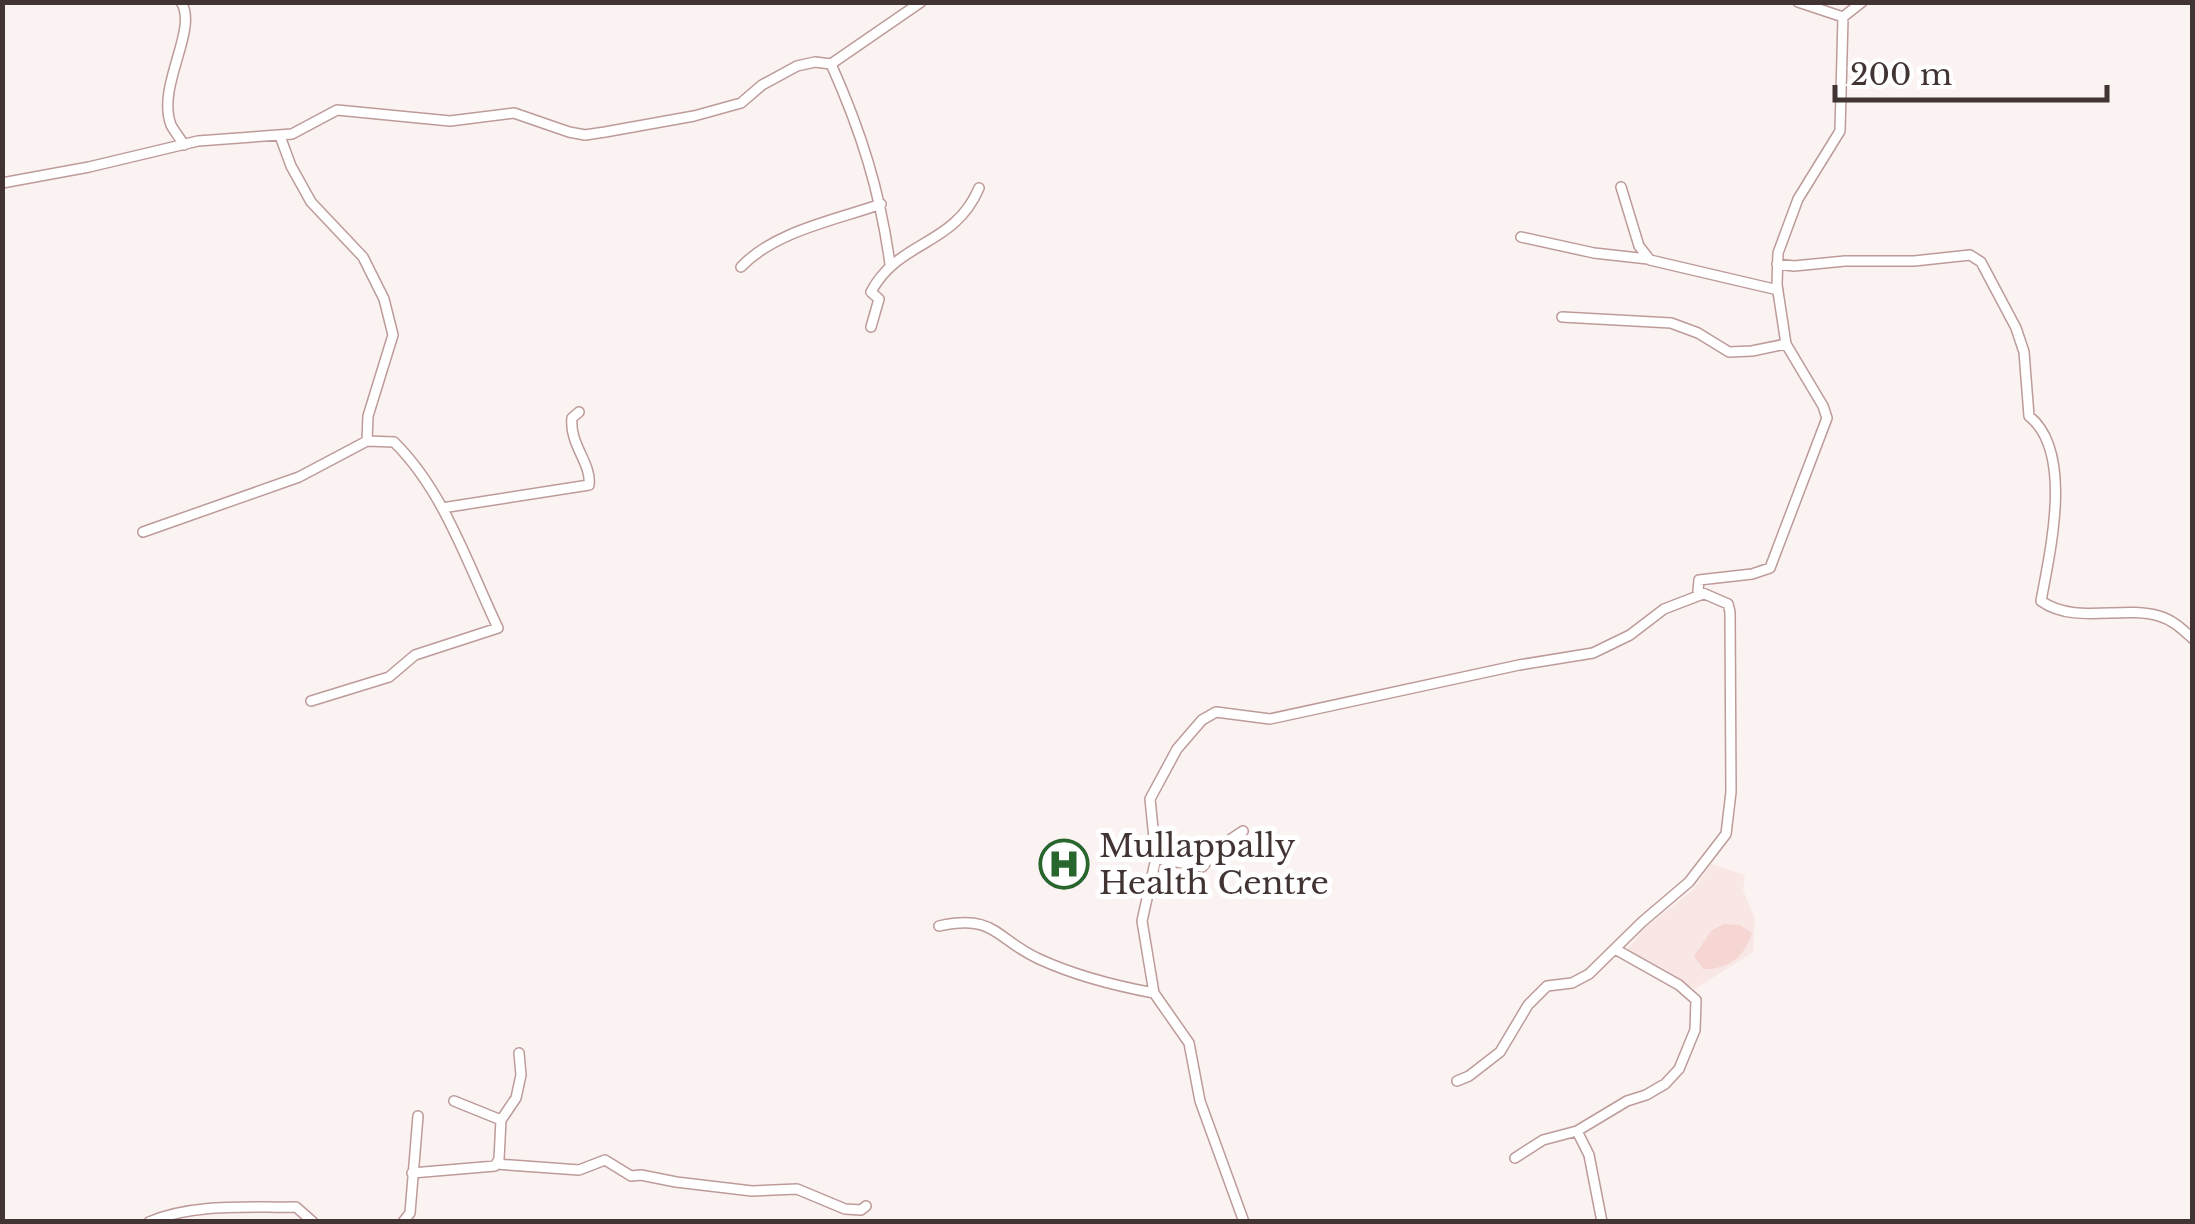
<svg xmlns="http://www.w3.org/2000/svg" width="2195" height="1224" font-family="'Libre Baskerville',serif">
  <style>
    .built { fill: #f9e7e5 }
    .green { fill: #f5d6d3 }
    .lines { fill: none; stroke-linecap: round; stroke-linejoin: round }
    .street-casing { stroke: #bd9b99; stroke-width: 12 }
    .street { stroke: #fff; stroke-width: 9 }
    .labels { text-anchor: middle; stroke-width: 10; stroke-linejoin: round; paint-order: stroke }
    .poi-label { font-size: 32px; fill: #423433; stroke: #fff; text-anchor: start }
  </style>
  <rect width="100%" height="100%" fill="#fbf3f2"/>
  <path class="built" d="M1711,864l34,11 -2,15 12,29 -2,33 -58,37 -70,-37 21,-25 48,-38z"/>
  <path class="green" d="M1724,924l16,1 12,8c-7,23 -24,37 -49,36l-9,-13 18,-26z"/>
  <g class="lines">
    <g class="street-casing">
      <path id="street" d="M181,2c18,27 -25,84 -10,123 3,6 9,13 13,20
        M1798,2l45,15
        M831,64c30,67 49,127 59,200
        M280,136l11,30 20,36 52,55 21,42 9,36 -25,81 -1,25
        M2,183l87,-16 109,-26 94,-7 45,-24 113,11 64,-8 55,19 16,3 20,-3 89,-16 47,-13 21,-18 35,-19 18,-4 16,2 90,-62
        M1621,187l18,59 11,14 128,30
        M1521,237l73,16 54,6
        M1777,264l17,2 51,-5h69l56,-6 11,7 35,66 8,24 5,64c45,36 21,135 12,185 34,24 82,4 118,15 14,4 23,13 33,22
        M741,267c34,-36 95,-47 140,-63
        M1562,317l109,6 27,10 31,19 23,-1 34,-7
        M871,327l8,-28 -8,-7c27,-52 83,-45 108,-104
        M442,508l147,-23c3,-21 -20,-41 -17,-67l7,-6
        M143,532l156,-55 68,-36 27,1c50,49 74,123 104,186l-83,27 -26,22 -78,24
        M1156,858l46,9 17,-20 24,-16
        M939,926c57,-12 55,12 100,33 35,16 77,27 115,34
        M1457,1081l12,-5 31,-24 28,-47 19,-19 25,-3 17,-9 53,-52 47,-40 37,-48 5,-42 -1,-180 -2,-8 -30,-13 1,-11 53,-6 18,-6 57,-150 -4,-12 -37,-62 -9,-59 1,-32 20,-54 42,-68 3,-114 19,-15
        M454,1101l47,19
        M1577,1131l12,24 13,67
        M1515,1158l28,-18 34,-9 50,-30 19,-6 19,-11 14,-15 16,-39 1,-30 -17,-15 -64,-36
        M496,1164l83,6 26,-10 26,16 10,-1 35,7 76,9 45,-2 48,20 16,1 5,-4
        M412,1173l83,-7 4,-7 2,-39 15,-22 5,-23 -2,-22
        M149,1222c45,-19 99,-14 147,-15l17,15
        M403,1222l7,-9 8,-97
        M1244,1222l-44,-121 -11,-58 -35,-50 -12,-72 14,-63 -6,-59 27,-50 25,-29 14,-8 54,7 249,-54 74,-12 37,-18 34,-26 39,-15"/>
    </g>
    <use href="#street" class="street"/>
  </g>
  <defs>
    <g id="hospital-ring" transform="scale(2.5)"><circle r="9.5" fill="#fff" stroke="#28662e" stroke-width="1.5"/><path d="M-5-5h3v3.5h4V-5h3V5h-3V1.5h-4V5h-3Z" fill="#28662e"/></g>
  </defs>
  <g fill-rule="evenodd">
    <use href="#hospital-ring" x="1064" y="864"/>
  </g>
  <g class="labels">
    <g class="poi-label">
      <text x="1099" y="857">Mullappally<tspan x="1099" dy="37">Health Centre</tspan></text>
    </g>
  </g>
  <rect width="2195" height="1224" fill="none" stroke="#423433" stroke-width="10"/>
  <path d="M1835 85v15h272v-15" fill="none" stroke="#423433" stroke-width="5"/>
  <text x="1850" y="85" font-size="30" fill="#423433" stroke="#ffffff" stroke-width="8" paint-order="stroke">200 m</text>
</svg>
